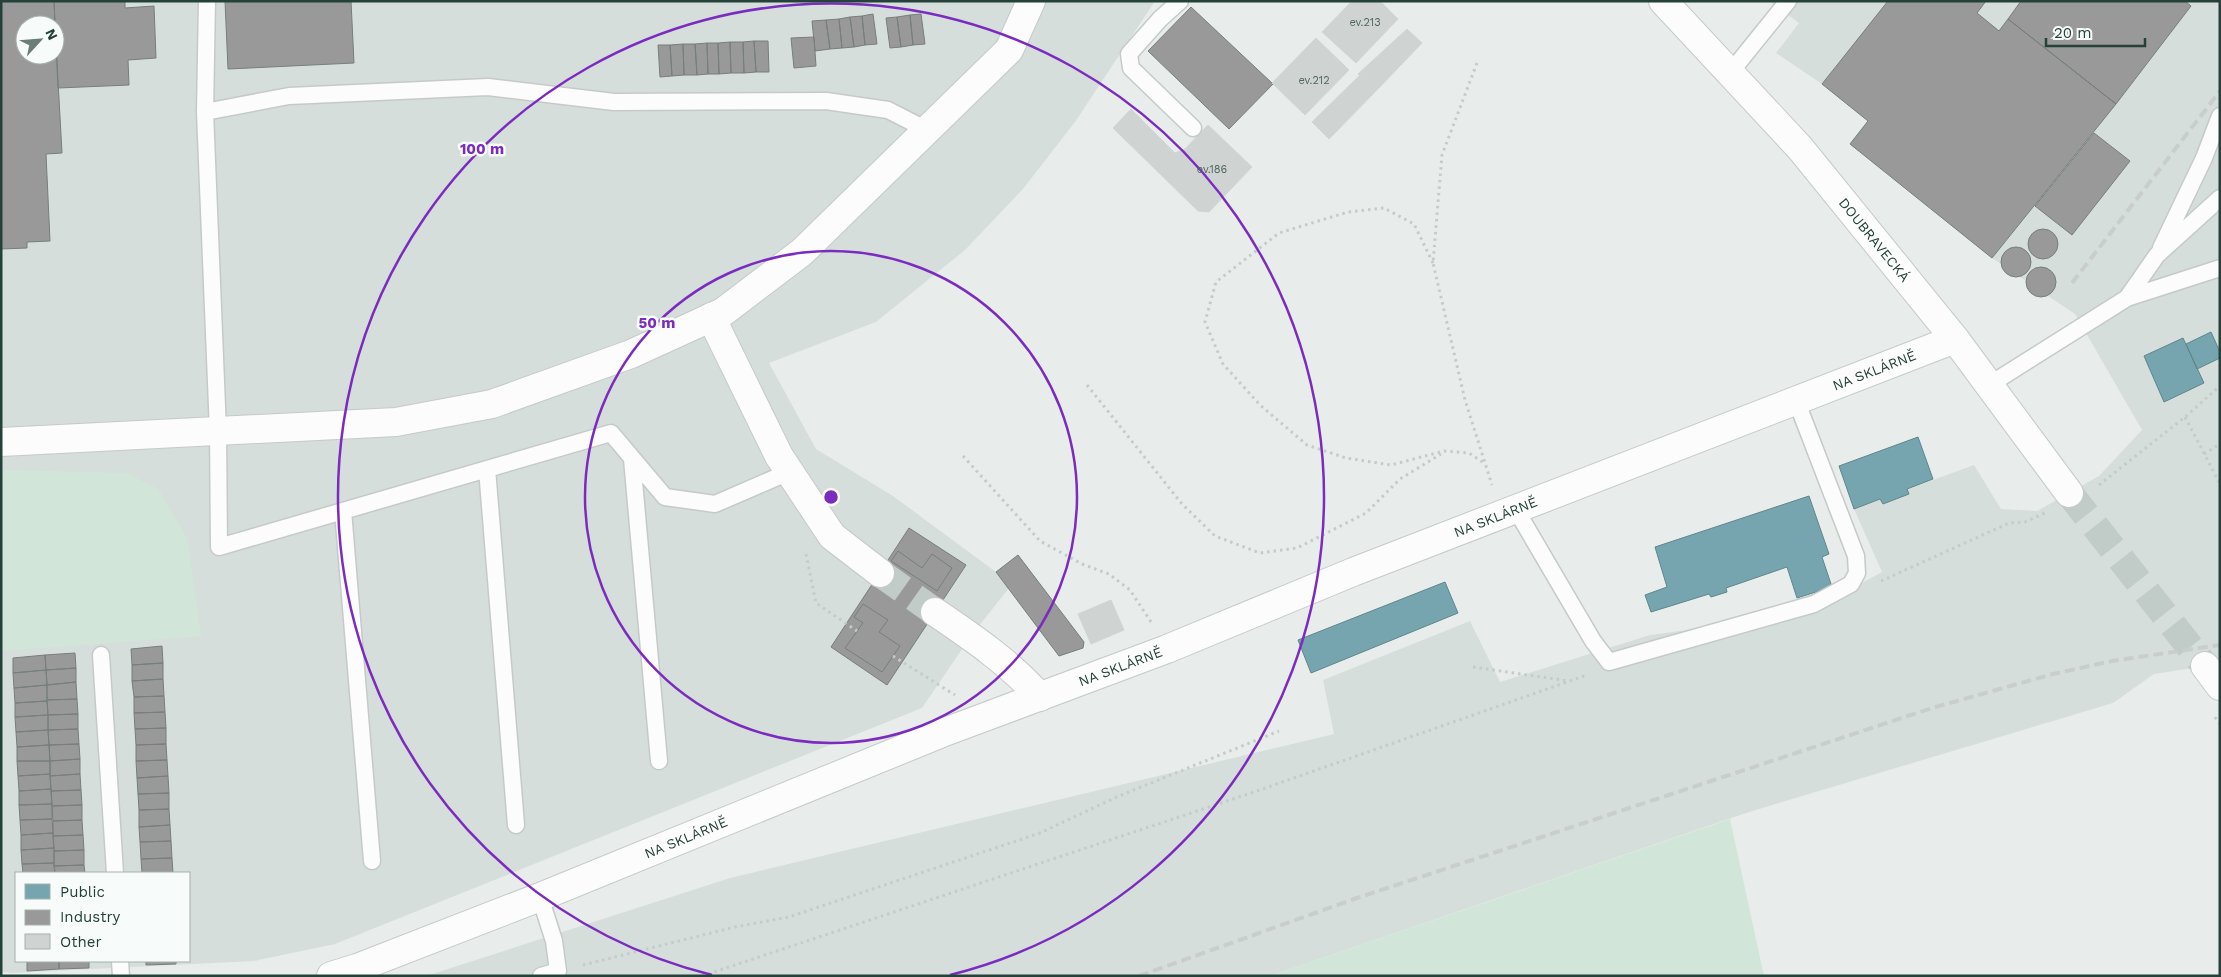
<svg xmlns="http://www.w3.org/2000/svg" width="2221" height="977" font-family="'Work Sans',sans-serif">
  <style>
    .built { fill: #d6dedb; fill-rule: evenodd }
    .green { fill: #d1e6d8 }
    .public { fill: #76a5af; stroke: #5d878c }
    .industry { fill: #999; stroke: #767f7c }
    .building { fill: #cfd4d2; stroke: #d1d6d4 }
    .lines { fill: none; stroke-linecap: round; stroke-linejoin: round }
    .street-tunnel { stroke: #c1cbc8; stroke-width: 28; stroke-dasharray: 28 14; stroke-linecap: butt }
    .lane-casing { stroke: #c5cac8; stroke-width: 19 }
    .street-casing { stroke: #c5cac8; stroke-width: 30 }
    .path { stroke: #c3ccca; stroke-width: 3; stroke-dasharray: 2.5 4; stroke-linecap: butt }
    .lane { stroke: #fcfcfc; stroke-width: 16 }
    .street { stroke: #fcfcfc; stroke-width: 28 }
    .rail { stroke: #c9cdcc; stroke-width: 4; stroke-dasharray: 10 5; stroke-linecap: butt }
    .ring { fill: none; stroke: #7b2cbf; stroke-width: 2.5 }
    .labels { text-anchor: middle; stroke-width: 5; stroke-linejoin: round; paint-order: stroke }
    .number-label { font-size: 11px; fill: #506761 }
    .street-label { font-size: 14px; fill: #24423a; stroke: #f7fbf9 }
    .centre { fill: #7b2cbf; stroke: #f7fbf9; stroke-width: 2.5 }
    .ring-label { font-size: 15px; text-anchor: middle; font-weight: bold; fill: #7b2cbf; stroke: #f7fbf9; stroke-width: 5; stroke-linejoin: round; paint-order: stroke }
  </style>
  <rect width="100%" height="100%" fill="#e8edeb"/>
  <path class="built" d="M1,1h1154l-80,121 -52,67 -58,61 -89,72 -107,41 47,86 77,47 103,76 13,16 -38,48 -49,72 -587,236 -81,17 -243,12 -10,-1zM25,25h30v30h-30zM16,873h173v88h-173z
    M1769,1h451v663l-66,10 -41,29 -364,109 -479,164h-844l304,-98 604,-144 -11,-54 147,-59 30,61 150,-47 154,-21 78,-42 -28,-63 26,-10 3,5 26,-10 -1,-5 66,-24 27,44 36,2 62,-35 43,-46 -67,-116 -83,-56 -142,-114 18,-23 -46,-37 -46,-31 23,-30z"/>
  <path class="green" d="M1,470l124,3 33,16 29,49 14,98 -200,15z
    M1730,819l34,157h-494z"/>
  <path class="public" d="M2211,332l9,20v6l-23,11 -11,-25z
    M2183,338l21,45 -40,19 -20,-46z
    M1918,437l15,42 -26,10 2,5 -26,10 -3,-5 -26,10 -15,-43z
    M1809,496l20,58 -7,3 10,30 -35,11 -10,-31 -61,21 1,4 -16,5 -2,-3 -58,18 -6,-17 22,-8 -12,-40z
    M1445,582l13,31 -147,60 -13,-33z"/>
  <path class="industry" d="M1,1h53l1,24h-30v30h30v-29l7,127 -16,1 4,87 -23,1v6l-26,1z
    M54,1h71v7l29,-2 2,52 -28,2 1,25 -71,3z
    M225,1h126l3,62 -126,6z
    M1888,1h98l-9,12 22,18 9,-12 108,85 -124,154 -142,-114 18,-23 -46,-37z
    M2021,1h164l6,5 -75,98 -108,-85z
    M1191,7l82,77 -44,45 -81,-78z
    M873,14l4,30 -12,1 -3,-29z
    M921,14l4,30 -12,1 -3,-30z
    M910,15l3,30 -12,2 -4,-30z
    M862,16l3,29 -11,2 -4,-30z
    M850,17l4,30 -12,1 -3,-29z
    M897,17l4,30 -11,1 -4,-30z
    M839,19l3,29 -12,1 -4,-29z
    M826,20l4,29 -15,2 -3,-30z
    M814,37l2,29 -22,2 -3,-30z
    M754,41h14l1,31h-13z
    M754,41l2,31 -12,1 -1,-31z
    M730,42h13l1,31h-13z
    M730,42l1,31 -12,1 -1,-31z
    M707,43h11l1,31h-11z
    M707,43l1,31 -11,1 -2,-31z
    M683,44h12l2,31h-13z
    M683,44l1,31 -12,1 -2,-31z
    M658,45h12l2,31 -12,1z
    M2094,133l36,28 -58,74 -37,-29z
    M2028 244a15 15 0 1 1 30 0a15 15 0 1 1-30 0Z
    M2001 262a15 15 0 1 1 30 0a15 15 0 1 1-30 0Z
    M2026 282a15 15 0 1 1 30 0a15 15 0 1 1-30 0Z
    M909,528l57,37 -79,120 -56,-38z
    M898,551l24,17 10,-14 20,14 -15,23 -46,-30z
    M1018,555l66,87 -1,6 -24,8 -63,-84z
    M863,604l25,16 -9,12 21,14 -18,26 -37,-24 18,-25 -9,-6z
    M162,646l1,17 -31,2 -1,-16z
    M75,653l1,15 -30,2 -1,-15z
    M45,655l1,15 -33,3v-15z
    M163,663v16l-31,2v-16z
    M76,668v14l-29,3 -1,-15z
    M46,670l1,15 -33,3 -1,-15z
    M163,679l1,17 -30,1 -2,-16z
    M76,682l1,17 -30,1v-15z
    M47,685v16l-32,2 -1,-15z
    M164,696l1,16 -31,1v-16z
    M77,699l1,15 -30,1 -1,-15z
    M47,701l1,14 -33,2v-14z
    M165,712l1,16 -31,1 -1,-16z
    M78,714v15l-30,1v-15z
    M48,715v15l-32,2 -1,-15z
    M166,728v16l-30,1 -1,-16z
    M78,729l1,15 -30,1 -1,-15z
    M48,730l1,15 -32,2 -1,-15z
    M79,744l1,15 -30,2 -1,-16z
    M166,744l1,16 -31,1v-16z
    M49,745l1,16h-33v-14z
    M80,759v15l-30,2v-15z
    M167,760l1,16 -31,2 -1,-17z
    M17,761h33v13l-32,2z
    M50,774l1,15 -32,2 -1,-15z
    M80,774l1,16 -30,1 -1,-15z
    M168,776l1,17 -31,1 -1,-16z
    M51,789l1,15 -33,1v-14z
    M81,790l1,15 -30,1 -1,-15z
    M169,793v16l-30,1 -1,-16z
    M52,804v15l-32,1 -1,-15z
    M82,805v15l-29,1 -1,-15z
    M169,809l1,16 -31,2v-17z
    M52,819l1,14 -32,2 -1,-15z
    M82,820l1,15 -30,1v-15z
    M170,825l1,16 -31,1 -1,-15z
    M53,833l1,15 -33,2v-15z
    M83,835l1,15 -30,1 -1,-15z
    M171,841l1,17 -31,1 -1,-17z
    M54,848v15l-32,1 -1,-14z
    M84,850v15l-30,1v-15z
    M172,858l1,15h-31l-1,-14z
    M54,863l1,10h-32l-1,-9z
    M84,865l1,8h-30l-1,-7z
    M27,961h32v8l-32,2z
    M59,961h30v7l-30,1z
    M146,961h30v3l-30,1z"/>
  <path class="building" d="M1352,1h28l18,18 -42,44 -34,-31z
    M1407,29l15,14 -46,48 -18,-17z
    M1316,38l33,32 -44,45 -33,-32z
    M1360,75l16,16 -47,48 -17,-17z
    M1131,109l44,44 10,-4 23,-24 44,42 -43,45 -11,-1 -85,-83z
    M1111,600l13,30 -33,14 -13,-30z"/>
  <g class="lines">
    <path class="street-tunnel" d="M2069,493l136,173
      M880,573l55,39"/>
    <g class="lane-casing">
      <path id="lane" d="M207,1l-2,111 13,319 1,116 392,-114 54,64 50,7 74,-32
        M1180,1l-20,18 -31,35 2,14 62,60
        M1730,73l58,-72
        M205,112l84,-16 199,-9 126,15 212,-1 62,9 39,20
        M2161,248l43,-90 16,-42
        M2127,298l93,-30
        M1989,385l138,-87 30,-43 63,-57
        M632,459l27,302
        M487,469l29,356
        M1515,508l78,133 16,21 205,-58 37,-20 6,-11 -1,-17 -60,-156
        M343,511l29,350
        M101,655l14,218
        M540,897l14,44 4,30 -17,5
        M120,961l1,15"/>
    </g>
    <g class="street-casing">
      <g id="street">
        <path id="s1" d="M1663,1l137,147 155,191 114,154"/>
        <path d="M711,317l68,139 53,80 48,37"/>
        <path d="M1,442l395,-20 96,-18 139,-50 92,-42 79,-60 207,-202 22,-49"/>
        <path d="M935,612c37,25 75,51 105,85"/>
        <path d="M2205,666l15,20"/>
        <path id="s2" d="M331,976l26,-8 183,-71 402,-164 225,-84 186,-77 602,-233"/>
      </g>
    </g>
    <path class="path" d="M1477,63l-35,92 -9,108 32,137 27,85
      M1433,263l-19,-39 -30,-16 -36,4 -69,21 -63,49 -11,40 18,42 37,41 47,40 39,13 45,7 53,-14 25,2 15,10
      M1087,385l95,119 33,32 45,17 37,-5 69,-35 34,-34 41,-25
      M2185,417l35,67
      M2204,454l16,-10
      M963,456l77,85 42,23 27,10 21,16 21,32
      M2099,485l86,-68 35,-31
      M806,554l10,49 41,28
      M1881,581l128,-58 16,-1 20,-9
      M893,656l62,39
      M1473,667l96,14
      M2215,717l5,7
      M583,965l152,-38 54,-10 251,-84 79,-37 160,-65
      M702,976l552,-184 333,-117"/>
    <use href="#lane" class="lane"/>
    <use href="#street" class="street"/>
    <path class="rail" d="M2072,283l148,-192
      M1139,976l218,-78 575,-190 121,-34 59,-13 108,-16"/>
  </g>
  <g class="ring">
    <circle cx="831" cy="497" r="246"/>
    <path d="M712 975A493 493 0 1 1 950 975"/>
  </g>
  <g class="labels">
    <g class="number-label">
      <text x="1365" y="26">ev.213</text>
      <text x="1314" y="84">ev.212</text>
      <text x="1212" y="173">ev.186</text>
    </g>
    <g class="street-label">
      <text dy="5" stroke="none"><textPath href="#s1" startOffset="319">DOUBRAVECKÁ</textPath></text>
      <text dy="5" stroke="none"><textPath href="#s2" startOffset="1658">NA SKLÁRNĚ</textPath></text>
      <text dy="5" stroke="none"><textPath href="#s2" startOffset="1252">NA SKLÁRNĚ</textPath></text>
      <text dy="5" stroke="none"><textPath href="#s2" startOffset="848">NA SKLÁRNĚ</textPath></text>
      <text dy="5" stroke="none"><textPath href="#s2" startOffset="381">NA SKLÁRNĚ</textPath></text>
    </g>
  </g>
  <circle cx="831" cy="497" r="8" class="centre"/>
  <g class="ring-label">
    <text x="482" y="154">100 m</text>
    <text x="657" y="328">50 m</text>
  </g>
  <rect width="2221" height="977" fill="none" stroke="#24423a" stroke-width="5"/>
  <rect x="15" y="872" width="175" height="90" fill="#f7fbf9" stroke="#a3b1ad"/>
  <rect x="25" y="884" width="25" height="15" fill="#76a5af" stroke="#a3b1ad"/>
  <text x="60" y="897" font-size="15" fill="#24423a">Public</text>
  <rect x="25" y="910" width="25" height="15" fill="#999999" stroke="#a3b1ad"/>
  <text x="60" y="922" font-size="15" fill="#24423a">Industry</text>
  <rect x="25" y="934" width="25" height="15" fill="#cfd4d2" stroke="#a3b1ad"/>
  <text x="60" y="947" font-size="15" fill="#24423a">Other</text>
  <g transform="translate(40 40) rotate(64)"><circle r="24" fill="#f7fbf9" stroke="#a3b1ad"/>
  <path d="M0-4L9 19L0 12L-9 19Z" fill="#697e78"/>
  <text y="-8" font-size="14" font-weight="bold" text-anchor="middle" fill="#24423a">N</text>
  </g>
  <path d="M2046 38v8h99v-8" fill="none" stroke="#24423a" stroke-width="2.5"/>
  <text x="2054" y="38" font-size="15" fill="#24423a" stroke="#f7fbf9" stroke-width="4" paint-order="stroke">20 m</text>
</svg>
